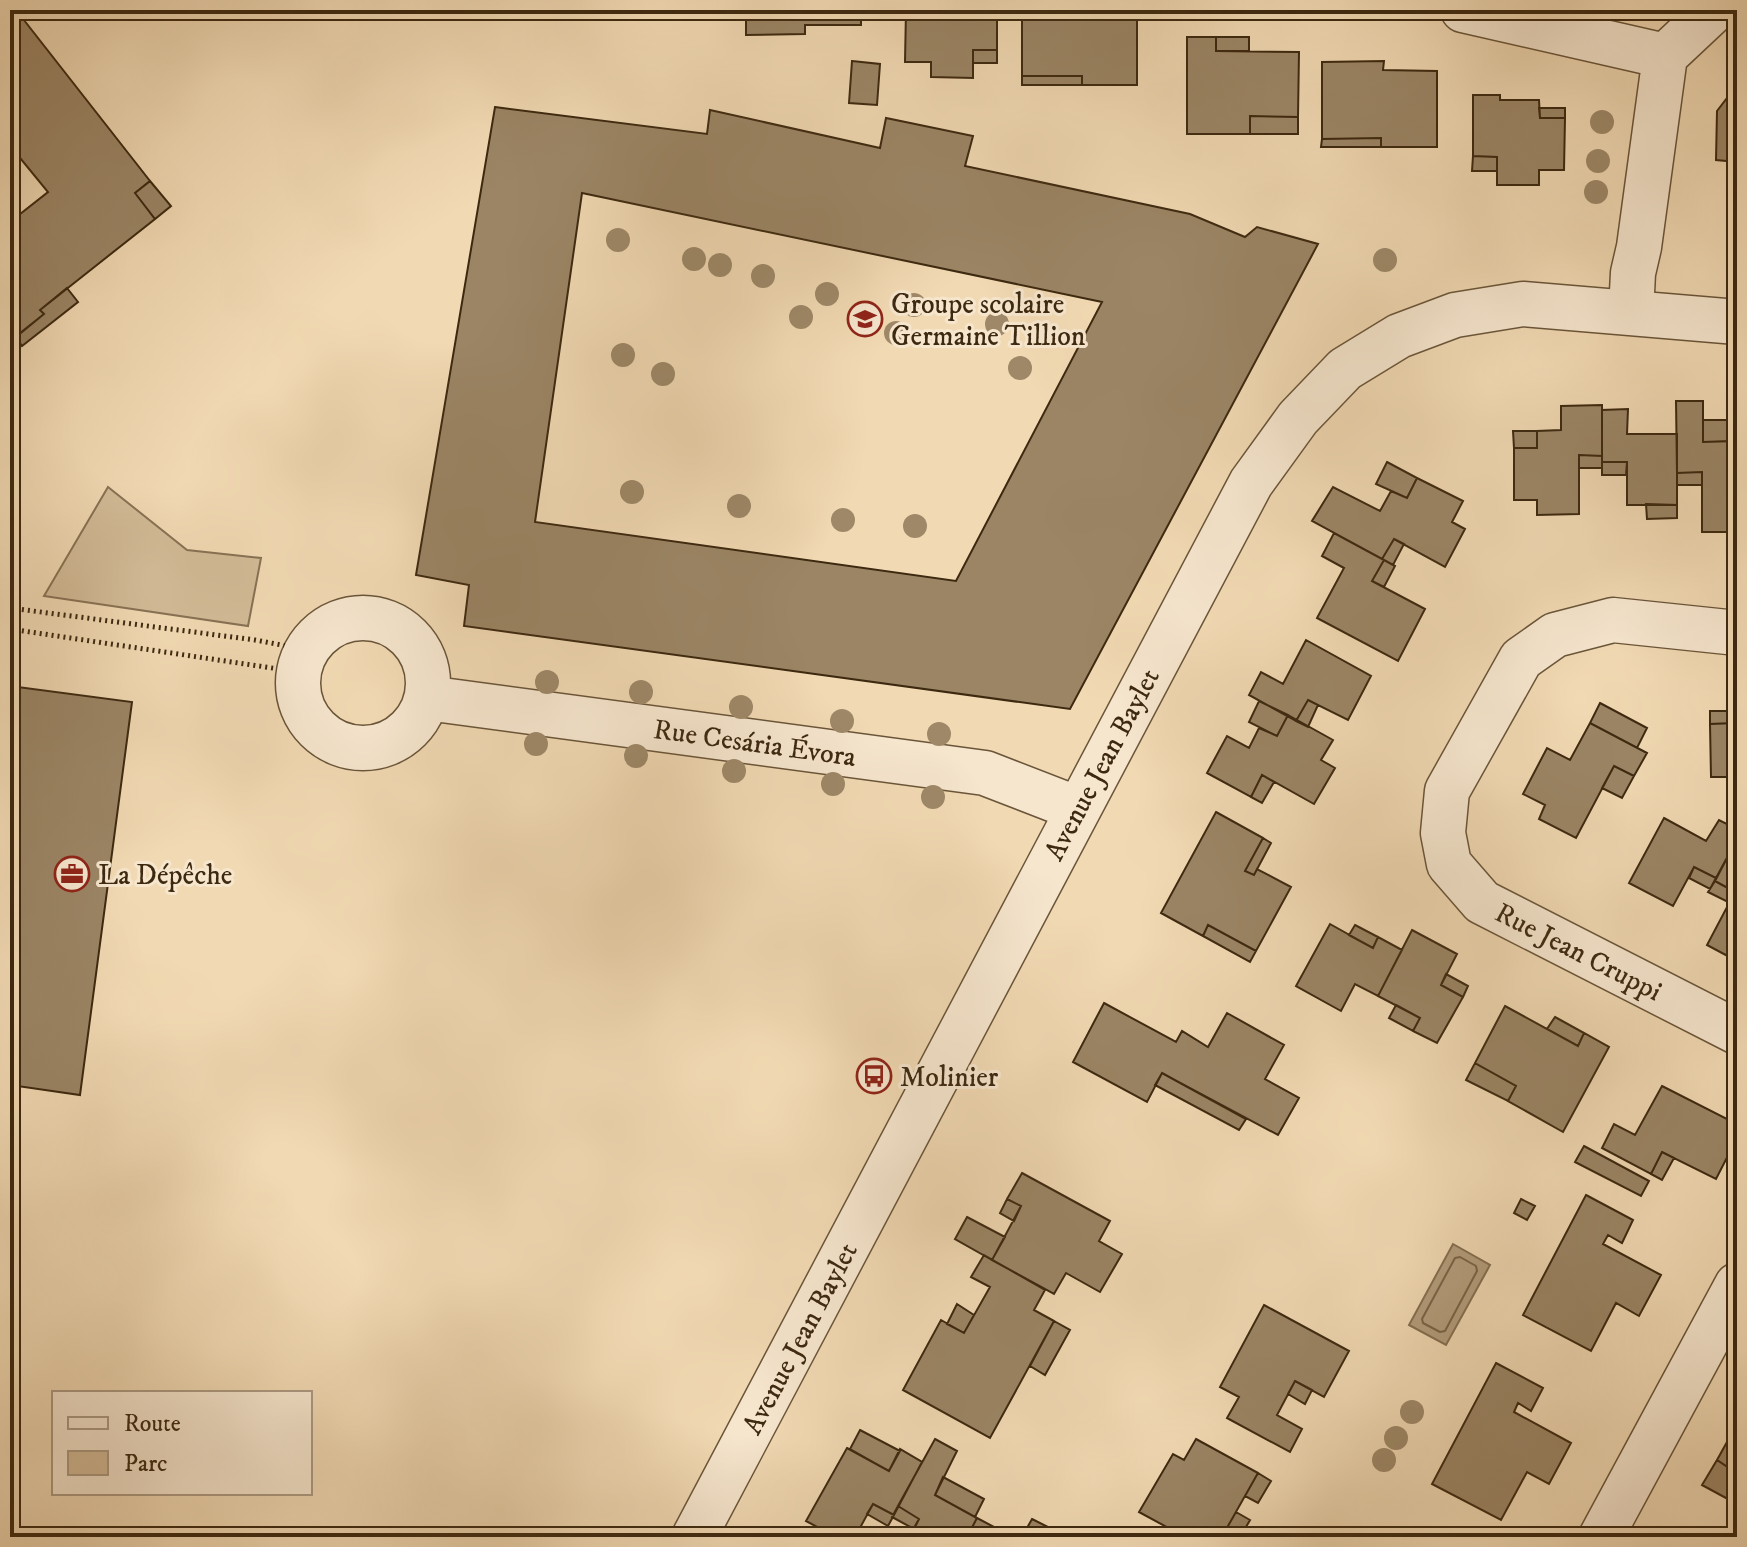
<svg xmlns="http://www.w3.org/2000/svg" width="1747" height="1547" font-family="'IM FELL DW Pica',serif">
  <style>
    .green { fill: #d2bb97; stroke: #887254; stroke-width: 2 }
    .water { fill: #b49d7c; stroke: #846f51; stroke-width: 2 }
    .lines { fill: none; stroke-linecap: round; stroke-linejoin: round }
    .shore { stroke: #786346; stroke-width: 2 }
    .building { fill: #9b8565; stroke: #3d2910; stroke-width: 2; fill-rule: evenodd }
    .minor-casing { stroke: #6a5539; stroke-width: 47 }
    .tertiary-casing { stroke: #6a5539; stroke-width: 47 }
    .path { stroke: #3d2910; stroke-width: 5; stroke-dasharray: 2 4; stroke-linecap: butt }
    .minor { stroke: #f6e6ce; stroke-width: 44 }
    .tertiary { stroke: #f6e6ce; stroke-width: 44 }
    .tree { fill: #9e8868 }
    .labels { text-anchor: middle; stroke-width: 6; stroke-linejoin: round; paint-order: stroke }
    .poi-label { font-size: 28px; fill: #3d2910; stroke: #f6e6ce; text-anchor: start }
    .street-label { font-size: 28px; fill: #3d2910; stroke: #f6e6ce }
  </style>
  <rect width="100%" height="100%" fill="#f1d9b3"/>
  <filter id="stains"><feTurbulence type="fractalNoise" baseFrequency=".0025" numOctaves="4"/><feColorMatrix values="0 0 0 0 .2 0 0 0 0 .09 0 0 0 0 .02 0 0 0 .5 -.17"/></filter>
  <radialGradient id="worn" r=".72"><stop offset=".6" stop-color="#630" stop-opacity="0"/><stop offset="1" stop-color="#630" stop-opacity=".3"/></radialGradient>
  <path class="green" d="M108,487l79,63 74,8 -13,68 -204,-30z"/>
  <path class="water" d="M1453,1244l37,21 -44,80 -37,-20z"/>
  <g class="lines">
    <path class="shore" d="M1460,1257l16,9 1,5 -32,60 -5,1 -17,-9 -1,-4 33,-61z"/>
  </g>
  <path class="building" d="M10,10h6l134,171 -15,12 20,26 -115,91 4,4 -34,27v-119l38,-30 -32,-39 -6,5z
    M610,10h64l-1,3h-63z
    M746,10h115v15h-56v9l-59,1z
    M906,10h91v40h-24v28l-42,-1v-15h-26z
    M1022,10h115v75h-55v-9h-60z
    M1187,37h29v14l83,1 -1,65 -48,-1v18h-63z
    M1216,37h33v14h-33z
    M973,50h24v13h-24z
    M852,61l28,3 -3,41 -28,-2z
    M1384,61l-1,9 54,1v76h-56v-9l-59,1v-77z
    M1022,76h60v9h-60z
    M1737,91v71l-21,-2 1,-49 10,-13z
    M1473,95h27v5h39l1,18h25l-1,52h-25v15h-42v-28l-24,-1z
    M495,107l212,27 3,-24 170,38 6,-30 87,18 -8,30 225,48 55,23 12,-10 61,17 -248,465 -606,-83 5,-41 -53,-10zM582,193l520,109 -146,279 -421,-59z
    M1539,108h26v10h-25z
    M1250,116l48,1v17h-48z
    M1381,138v9h-60l1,-8z
    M1473,156l24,1v14h-25z
    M150,181l21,25 -16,13 -20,-26z
    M67,288l11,14 -56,44 -6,-9 28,-23 -4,-4z
    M1676,401h27v41l34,-1v91h-35v-60l-25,1z
    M1602,405v51l-23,-1v59l-42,1v-15h-23v-52h23v-17l24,-1v-24z
    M1628,409l-1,25h50v71h-50v-43h-25v-52z
    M1703,420h26l1,21 -27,1z
    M1513,431h24v17h-23z
    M1579,455l23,1v12h-23z
    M1387,462l30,16 -10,20 -31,-14z
    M1602,462h25l-1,13h-24z
    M1702,472v13h-25v-12z
    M1417,478l46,23 -11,21 13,7 -20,38 -51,-28 -12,20 -70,-38 21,-34 47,24 11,-20 16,7z
    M1646,504l31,1v13l-30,1z
    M1334,533l50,27 -12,21 53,28 -27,52 -81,-43 27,-50 -22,-12z
    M1394,539l10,5 -11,21 -11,-6z
    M1384,560l11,6 -11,21 -12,-6z
    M1306,640l65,36 -23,44 -40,-20 -12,21 -47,-26 12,-23 22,12z
    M10,686l122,16 -52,393 -70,-10z
    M1737,687v90h-26l-1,-53 25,-1 -2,-35z
    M1308,700l10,5 -10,22 -12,-6z
    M1259,701l29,14 -11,21 -28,-14z
    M1600,703l47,25 -10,20 -47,-25z
    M1710,711h24l1,12 -25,1z
    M1288,715l45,25 -12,20 14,8 -21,36 -52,-29 -11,22 -44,-24 20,-37 22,12 10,-20 18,8z
    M1590,723l57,30 -13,23 -20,-10 -38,72 -37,-19 6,-14 -22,-11 24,-46 23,12z
    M1614,766l20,10 -12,22 -20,-10z
    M1262,775l12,7 -12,21 -11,-6z
    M1216,812l47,26 -18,33 9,4 3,-6 34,18 -35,64 -48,-26 -5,11 -42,-23z
    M1664,818l42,23 13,-21 18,9v10l-21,39 -22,-11 -21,39 -44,-23z
    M1263,838l8,5 -17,32 -9,-4z
    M1737,839v122l-30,-16 28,-53 -20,-11z
    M1694,867l22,11 -6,11 -21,-11z
    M1715,881l20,11 -5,11 -22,-11z
    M1330,924l43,24 5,-11 24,13 -24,46 -23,-12 -14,27 -45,-25z
    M1208,925l48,26 -6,11 -47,-26z
    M1355,925l23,12 -5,11 -24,-13z
    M1412,930l45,24 -16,31 22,12 -26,46 -24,-12 7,-13 -42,-22z
    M1446,974l22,12 -5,11 -22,-12z
    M1104,1003l72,39 6,-11 26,16 19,-34 57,32 -19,34 34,19 -21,37 -116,-62 -15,29 -74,-40z
    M1396,1005l24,13 -7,13 -24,-13z
    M1505,1006l73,40 6,-13 25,14 -46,85 -55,-31 8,-15 -41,-23z
    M1555,1017l29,16 -6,13 -31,-17z
    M1475,1063l41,23 -8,15 -42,-21z
    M1162,1073l84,46 -7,11 -84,-45z
    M1662,1086l75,38v14l-21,41 -54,-27 -11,22 -49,-26 12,-24 21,11z
    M1584,1146l65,35 -8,15 -66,-34z
    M1662,1152l12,6 -12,22 -11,-6z
    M1022,1173l88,48 -11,20 23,13 -22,38 -34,-19 -12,21 -62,-34 29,-54 -14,-7z
    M1586,1195l47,25 -11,23 -14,-8 -5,9 58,31 -22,41 -23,-13 -25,48 -68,-36z
    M1007,1199l14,7 -7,15 -14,-8z
    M1521,1199l14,7 -8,14 -13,-7z
    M967,1217l38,20 -13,23 -37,-21z
    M984,1255l61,35 -11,20 20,11 -64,117 -87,-48 38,-70 23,13 26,-46 -19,-10z
    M957,1304l17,11 -10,18 -17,-9z
    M1264,1305l85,46 -25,46 -29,-16 -18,34 25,14 -12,23 -63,-34 12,-21 -19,-10z
    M1054,1321l16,9 -25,45 -15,-9z
    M1496,1363l47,25 -12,23 -13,-8 -4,9 57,31 -22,41 -22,-12 -26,48 -69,-36z
    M1295,1381l17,9 -7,14 -17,-10z
    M860,1430l40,21 -11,20 -39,-22z
    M1732,1433l5,2v18l-8,15 -12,-8z
    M935,1439l22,12 -22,44 42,23 -10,19h-58l10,-18 -21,-13z
    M1196,1439l62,34 -30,53 14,8 -2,3h-55l-46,-25 34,-58 11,6z
    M847,1448l42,23 11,-22 22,13 -28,53 -21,-11 -18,33h-19l-30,-16z
    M1737,1453v51l-35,-19 15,-25 12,8z
    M1258,1473l13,8 -13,22 -13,-7z
    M943,1477l41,22 -9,18 -40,-22z
    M873,1504l21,11 -6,11 -21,-12z
    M898,1506l21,13 -5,10 -22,-12z
    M1236,1512l14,8 -8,14 -14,-8z
    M977,1518l36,19h-46z
    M1032,1519l22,11 -4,7h-28z"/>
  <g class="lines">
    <g class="minor-casing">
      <path id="minor" d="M1463,10l202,46 -26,191 -6,26 -2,39
        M1665,56l49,-46
        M298 683a65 65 0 1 1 130 0a65 65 0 1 1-130 0Z
        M1737,633l-124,-13 -58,15 -34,24 -74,132 -4,42 6,31 33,38 255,130
        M427,698l558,75 93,36
        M1601,1537l136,-252"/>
    </g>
    <g class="tertiary-casing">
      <path id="tertiary" d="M694,1537l557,-1054 47,-65 47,-49 54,-33 56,-21 68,-11 214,18"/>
    </g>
    <path class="path" d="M10,608l245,32 53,10
      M10,629l289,43"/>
    <use href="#minor" class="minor"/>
    <use href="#tertiary" class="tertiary"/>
  </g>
  <g class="tree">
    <circle cx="1602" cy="122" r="12"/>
    <circle cx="1598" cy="161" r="12"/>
    <circle cx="1596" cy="192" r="12"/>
    <circle cx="618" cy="240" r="12"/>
    <circle cx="694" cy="259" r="12"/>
    <circle cx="1385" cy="260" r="12"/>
    <circle cx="720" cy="265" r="12"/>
    <circle cx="763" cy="276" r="12"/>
    <circle cx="827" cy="294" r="12"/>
    <circle cx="914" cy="305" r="12"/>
    <circle cx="801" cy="317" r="12"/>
    <circle cx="997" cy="324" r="12"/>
    <circle cx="896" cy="333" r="12"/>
    <circle cx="623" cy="355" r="12"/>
    <circle cx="1020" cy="368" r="12"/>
    <circle cx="663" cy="374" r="12"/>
    <circle cx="632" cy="492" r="12"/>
    <circle cx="739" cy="506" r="12"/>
    <circle cx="843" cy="520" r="12"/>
    <circle cx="915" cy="526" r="12"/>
    <circle cx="547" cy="682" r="12"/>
    <circle cx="641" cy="692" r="12"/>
    <circle cx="741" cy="707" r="12"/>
    <circle cx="842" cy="721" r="12"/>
    <circle cx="939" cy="734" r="12"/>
    <circle cx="536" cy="744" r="12"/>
    <circle cx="636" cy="756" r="12"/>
    <circle cx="734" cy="771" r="12"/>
    <circle cx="833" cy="784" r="12"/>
    <circle cx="933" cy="797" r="12"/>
    <circle cx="1412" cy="1412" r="12"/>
    <circle cx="1396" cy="1438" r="12"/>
    <circle cx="1384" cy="1460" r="12"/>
  </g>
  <defs>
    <g id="school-ring" transform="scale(1.8)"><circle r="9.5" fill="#f6e6ce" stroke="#8f2418" stroke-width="1.5"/><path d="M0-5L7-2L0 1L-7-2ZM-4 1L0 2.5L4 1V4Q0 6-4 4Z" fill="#8f2418"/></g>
    <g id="office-ring" transform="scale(1.8)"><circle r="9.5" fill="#f6e6ce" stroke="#8f2418" stroke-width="1.5"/><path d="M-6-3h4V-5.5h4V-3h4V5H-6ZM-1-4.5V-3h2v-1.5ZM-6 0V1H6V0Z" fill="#8f2418"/></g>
    <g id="bus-ring" transform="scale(1.8)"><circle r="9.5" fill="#f6e6ce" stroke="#8f2418" stroke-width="1.5"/><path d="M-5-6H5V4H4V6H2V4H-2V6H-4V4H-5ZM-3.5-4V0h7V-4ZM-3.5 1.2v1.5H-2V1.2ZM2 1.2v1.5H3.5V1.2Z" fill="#8f2418"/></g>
  </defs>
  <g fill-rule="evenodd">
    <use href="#school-ring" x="865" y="319"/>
    <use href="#office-ring" x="72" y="874"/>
    <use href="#bus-ring" x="874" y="1076"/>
  </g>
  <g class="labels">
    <g class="poi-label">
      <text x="891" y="313">Groupe scolaire<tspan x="891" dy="32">Germaine Tillion</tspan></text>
      <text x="98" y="884">La Dépêche</text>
      <text x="900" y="1086">Molinier</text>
    </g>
    <g class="street-label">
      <text transform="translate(755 742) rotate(8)" y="10">Rue Cesária Évora</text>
      <text transform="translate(1101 764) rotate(-62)" y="10">Avenue Jean Baylet</text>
      <text transform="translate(1579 951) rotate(27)" y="10">Rue Jean Cruppi</text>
      <text transform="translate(799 1338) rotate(-62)" y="10">Avenue Jean Baylet</text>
    </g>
  </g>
  <rect width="1747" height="1547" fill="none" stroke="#f1d9b3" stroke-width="40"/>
  <rect x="12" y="12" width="1723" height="1523" fill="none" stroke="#3d2910" stroke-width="4"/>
  <rect x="20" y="20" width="1707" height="1507" fill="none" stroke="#3d2910" stroke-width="2"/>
  <rect x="52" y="1391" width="260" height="104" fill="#f6e6ce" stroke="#ac9a82" stroke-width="2"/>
  <rect x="68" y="1417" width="40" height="12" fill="#f6e6ce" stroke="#ac9a82" stroke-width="2"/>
  <text x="124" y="1431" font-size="24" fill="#3d2910">Route</text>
  <rect x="68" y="1451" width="40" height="24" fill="#d2bb97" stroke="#ac9a82" stroke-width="2"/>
  <text x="124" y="1471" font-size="24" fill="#3d2910">Parc</text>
  <rect width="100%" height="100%" filter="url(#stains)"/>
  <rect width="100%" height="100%" fill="url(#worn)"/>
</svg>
